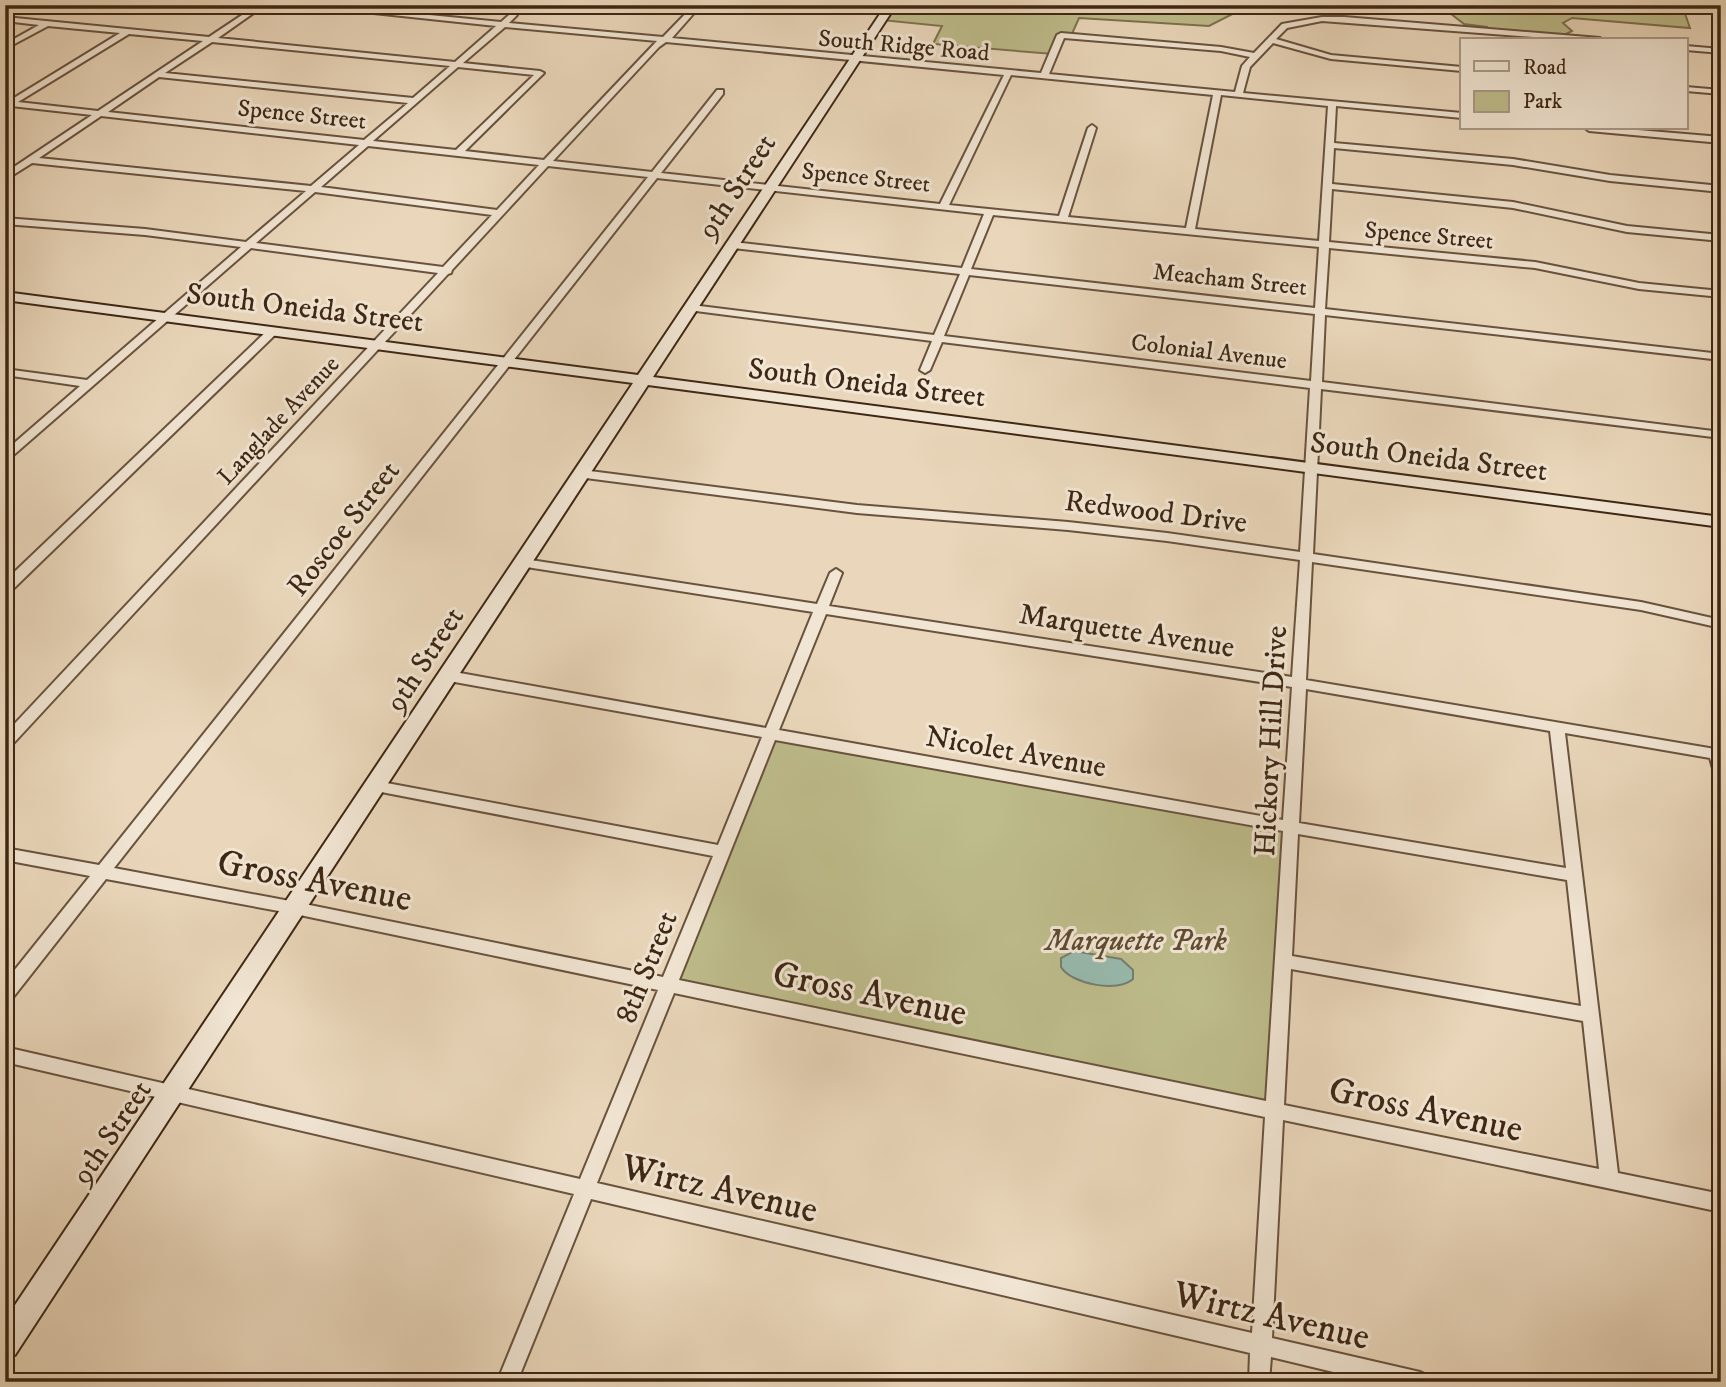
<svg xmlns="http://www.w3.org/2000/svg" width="1726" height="1387" font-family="'IM FELL DW Pica',serif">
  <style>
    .green { fill: #bebc8b; stroke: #7e7250; stroke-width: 2 }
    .water { fill: #98baae; stroke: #747f70; stroke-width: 2 }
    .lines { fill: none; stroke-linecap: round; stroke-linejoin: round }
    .street-casing { stroke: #69533e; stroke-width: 4 }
    .secondary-casing { stroke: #3e2714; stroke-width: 4 }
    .street { fill: #f1e5d3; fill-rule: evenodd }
    .secondary { fill: #f1e5d3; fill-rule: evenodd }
    .labels { text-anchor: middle; stroke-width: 6; stroke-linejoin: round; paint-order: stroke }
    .far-street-label { font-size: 24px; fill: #3e2714; stroke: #f1e5d3 }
    .street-label { font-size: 30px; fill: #3e2714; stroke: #f1e5d3 }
    .park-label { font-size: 30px; font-style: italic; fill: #5e4c32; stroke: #f1e5d3 }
    .near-street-label { font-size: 37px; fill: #3e2714; stroke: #f1e5d3 }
  </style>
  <rect width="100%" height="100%" fill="#ead7bb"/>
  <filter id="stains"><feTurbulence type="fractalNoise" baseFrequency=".00286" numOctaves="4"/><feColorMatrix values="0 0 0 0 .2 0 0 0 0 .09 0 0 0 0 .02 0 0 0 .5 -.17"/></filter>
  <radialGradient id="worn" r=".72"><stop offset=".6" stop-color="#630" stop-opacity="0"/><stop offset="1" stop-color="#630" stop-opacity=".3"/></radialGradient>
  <path class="green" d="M891,5h359l-41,21 -130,-8 -8,18h-10l-8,18 -120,-10 9,-18 -61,-6z
    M1418,5h264l8,23 -118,-10 -9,5 9,8 -6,3 2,4 -81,-7v-4l-23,-3 -22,-17z
    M771,734l520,93 -18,282 -604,-125z"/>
  <path class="water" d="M1074,951l47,8 12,11v9c-15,14 -62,5 -72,-12v-9z"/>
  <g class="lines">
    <g class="street-casing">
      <path id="street" d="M257,5h8l-47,33 237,24 41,-36 -198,-21h29l174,17 8,-7 -4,-10h8l4,10 -8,8 154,14 31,-32h7l-29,33 369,35 16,-38 4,-2 160,14 33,6 28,-29 40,-7h22l256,21 1,2h-28l-251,-19 -35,7 -11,11 55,16 131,12v4l-131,-12 -58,-16 -23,24 -7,26 219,20v5l-126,-12 -2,37 179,16 97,16 111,11v6l-111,-11 -97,-16 -179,-17 -2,36 181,18 114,24 94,9v6l-94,-9 -114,-24 -181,-19 -3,53 206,20 104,21 82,8v6l-82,-8 -104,-21 -206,-20 -4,61 396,45v6l-396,-45 -3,67 399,50v6l-400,-49 -8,165 328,48 80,18v8l-80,-18 -329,-48 -6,118 415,70v27l-7,-5 -4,-14 -145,-25 53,440 103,21v18l-438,-92 -11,218 148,34 7,3 3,7h-55l-104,-25 -2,25h-20l1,-29 -659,-154 -74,183h-20l77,-188 -569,-132v-15l575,132 78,-189 -363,-76 -189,-35 -95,121 -6,2v-20l85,-106 -85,-16v-12l94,17 549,-688 -100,-11 -96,104 -1,3 -3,1 -438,473 -5,1v-14l433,-461 -187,-25 -242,211 -4,1v-9l75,-65 -75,-11v-6l82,11 154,-133 -96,-12 -140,-11v-6l140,11 101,13 60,-51 -274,-28 -27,17v-7l87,-58 -81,-9 -5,2 -1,-7h4l111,-68 -72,-7 -43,23v-5l34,-19 -34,-4v-4l204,20zM505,27l152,14 -113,119 -79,-9 79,-78 -4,-2 -77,-8zM129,34l74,7 -105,70 -80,-9zM1064,38l157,13 29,6 -8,9 -7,26 -186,-18zM212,42l238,24 -37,32 -248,-25zM666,42l338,33 -64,129 -279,-31 62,-79v-4h-6l-65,82 -99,-11 106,-114zM458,67l76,8 -78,75 -83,-9zM1011,75l202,20 -27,133 -118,-11 28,-89 -4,-3 -4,3 -29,88 -110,-11zM159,77l249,26 -44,37 -256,-28zM1221,95l107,11 -9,135 -124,-12zM101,116l258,29 -48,41 -272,-28zM368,146l171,19 -42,45 -176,-23zM657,178l327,36 -22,54 -229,-26 -5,3 5,3 227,26 -26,61 -242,-30 -5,3 1,2 244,31 -12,29 5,3 5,-3 12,-28 368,46 -10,164 -133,-19 -99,-11 -211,-17 -275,-35 -6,4 2,3 279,36 211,17 99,11 133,19 -8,117 -463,-71 13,-33 -6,-4 -6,4 -13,31 -293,-45 -4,1 -2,3 2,3 293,46 -47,116 -317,-57 -7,5 7,5 313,56 -44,108 -342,-64 -5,1 -2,4 2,4 5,1 337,65 -50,121 -368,-75 -181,-34zM315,192l177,23 -49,52 -187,-24zM993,215l326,32 -4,61 -344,-39zM969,275l346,39 -4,67 -367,-45zM826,614l466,73 -9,133 -504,-90zM1306,689l244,42 16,137 -267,-45zM775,740l508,91 -17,270 -587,-121zM1298,834l269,46 14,126 -289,-50zM1291,969l292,52 16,148 -315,-64zM674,993l591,124 -13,216 -655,-150z
        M1686,46l35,3v4l-35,-3z
        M1686,87l35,3v4l-35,-3z
        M1585,128h29l107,9v6l-132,-12z
        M273,328l5,3 -1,2 -267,259 -5,1v-12l264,-252z"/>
    </g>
    <g class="secondary-casing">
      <path id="secondary" d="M886,5h10l-243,372 1068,140v10l-1073,-142 -633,970 -10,4v-39l628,-937 -628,-83v-8l633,83z"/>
    </g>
    <use href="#street" class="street"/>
    <use href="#secondary" class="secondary"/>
  </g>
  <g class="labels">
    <g class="far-street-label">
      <text transform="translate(904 45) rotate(5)" y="8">South Ridge Road</text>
      <text transform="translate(302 114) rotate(6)" y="8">Spence Street</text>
      <text transform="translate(866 177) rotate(6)" y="8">Spence Street</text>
      <text transform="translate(1429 235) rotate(5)" y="8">Spence Street</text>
      <text transform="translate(1230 279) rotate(6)" y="8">Meacham Street</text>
      <text transform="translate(1209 351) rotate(7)" y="8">Colonial Avenue</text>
      <text transform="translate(278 420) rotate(-47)" y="8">Langlade Avenue</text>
    </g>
    <g class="street-label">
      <text transform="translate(736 186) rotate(-57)" y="10">9th Street</text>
      <text transform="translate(305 307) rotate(7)" y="10">South Oneida Street</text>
      <text transform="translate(867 382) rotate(7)" y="10">South Oneida Street</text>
      <text transform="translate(1429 456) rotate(7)" y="10">South Oneida Street</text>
      <text transform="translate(1156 511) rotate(7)" y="10">Redwood Drive</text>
      <text transform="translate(343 528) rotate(-52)" y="10">Roscoe Street</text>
      <text transform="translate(1127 630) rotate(9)" y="10">Marquette Avenue</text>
      <text transform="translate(424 659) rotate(-57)" y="10">9th Street</text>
      <text transform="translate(1270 741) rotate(-87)" y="10">Hickory Hill Drive</text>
      <text transform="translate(1016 751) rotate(10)" y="10">Nicolet Avenue</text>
      <text transform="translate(646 967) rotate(-68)" y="10">8th Street</text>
      <text transform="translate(111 1132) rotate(-56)" y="10">9th Street</text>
    </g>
    <g class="park-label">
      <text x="1136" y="950">Marquette Park</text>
    </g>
    <g class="near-street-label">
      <text transform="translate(315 879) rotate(11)" y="13">Gross Avenue</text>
      <text transform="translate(870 992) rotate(12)" y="13">Gross Avenue</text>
      <text transform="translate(1426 1108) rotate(12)" y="13">Gross Avenue</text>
      <text transform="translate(720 1187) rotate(13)" y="13">Wirtz Avenue</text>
      <text transform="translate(1272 1314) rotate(13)" y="13">Wirtz Avenue</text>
    </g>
  </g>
  <rect width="1726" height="1387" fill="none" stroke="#ead7bb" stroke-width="28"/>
  <rect x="7" y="7" width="1712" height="1373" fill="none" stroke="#3e2714" stroke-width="3.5"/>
  <rect x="14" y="14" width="1698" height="1359" fill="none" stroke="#3e2714" stroke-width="2"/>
  <rect x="1460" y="38" width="228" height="91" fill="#f1e5d3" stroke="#a99987" stroke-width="2"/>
  <rect x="1474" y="61" width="35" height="10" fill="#f1e5d3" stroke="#a99987" stroke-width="2"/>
  <text x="1523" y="74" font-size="21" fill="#3e2714">Road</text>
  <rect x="1474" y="91" width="35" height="21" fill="#bebc8b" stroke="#a99987" stroke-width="2"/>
  <text x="1523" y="108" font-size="21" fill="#3e2714">Park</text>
  <rect width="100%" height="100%" filter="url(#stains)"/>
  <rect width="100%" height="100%" fill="url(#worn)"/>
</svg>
